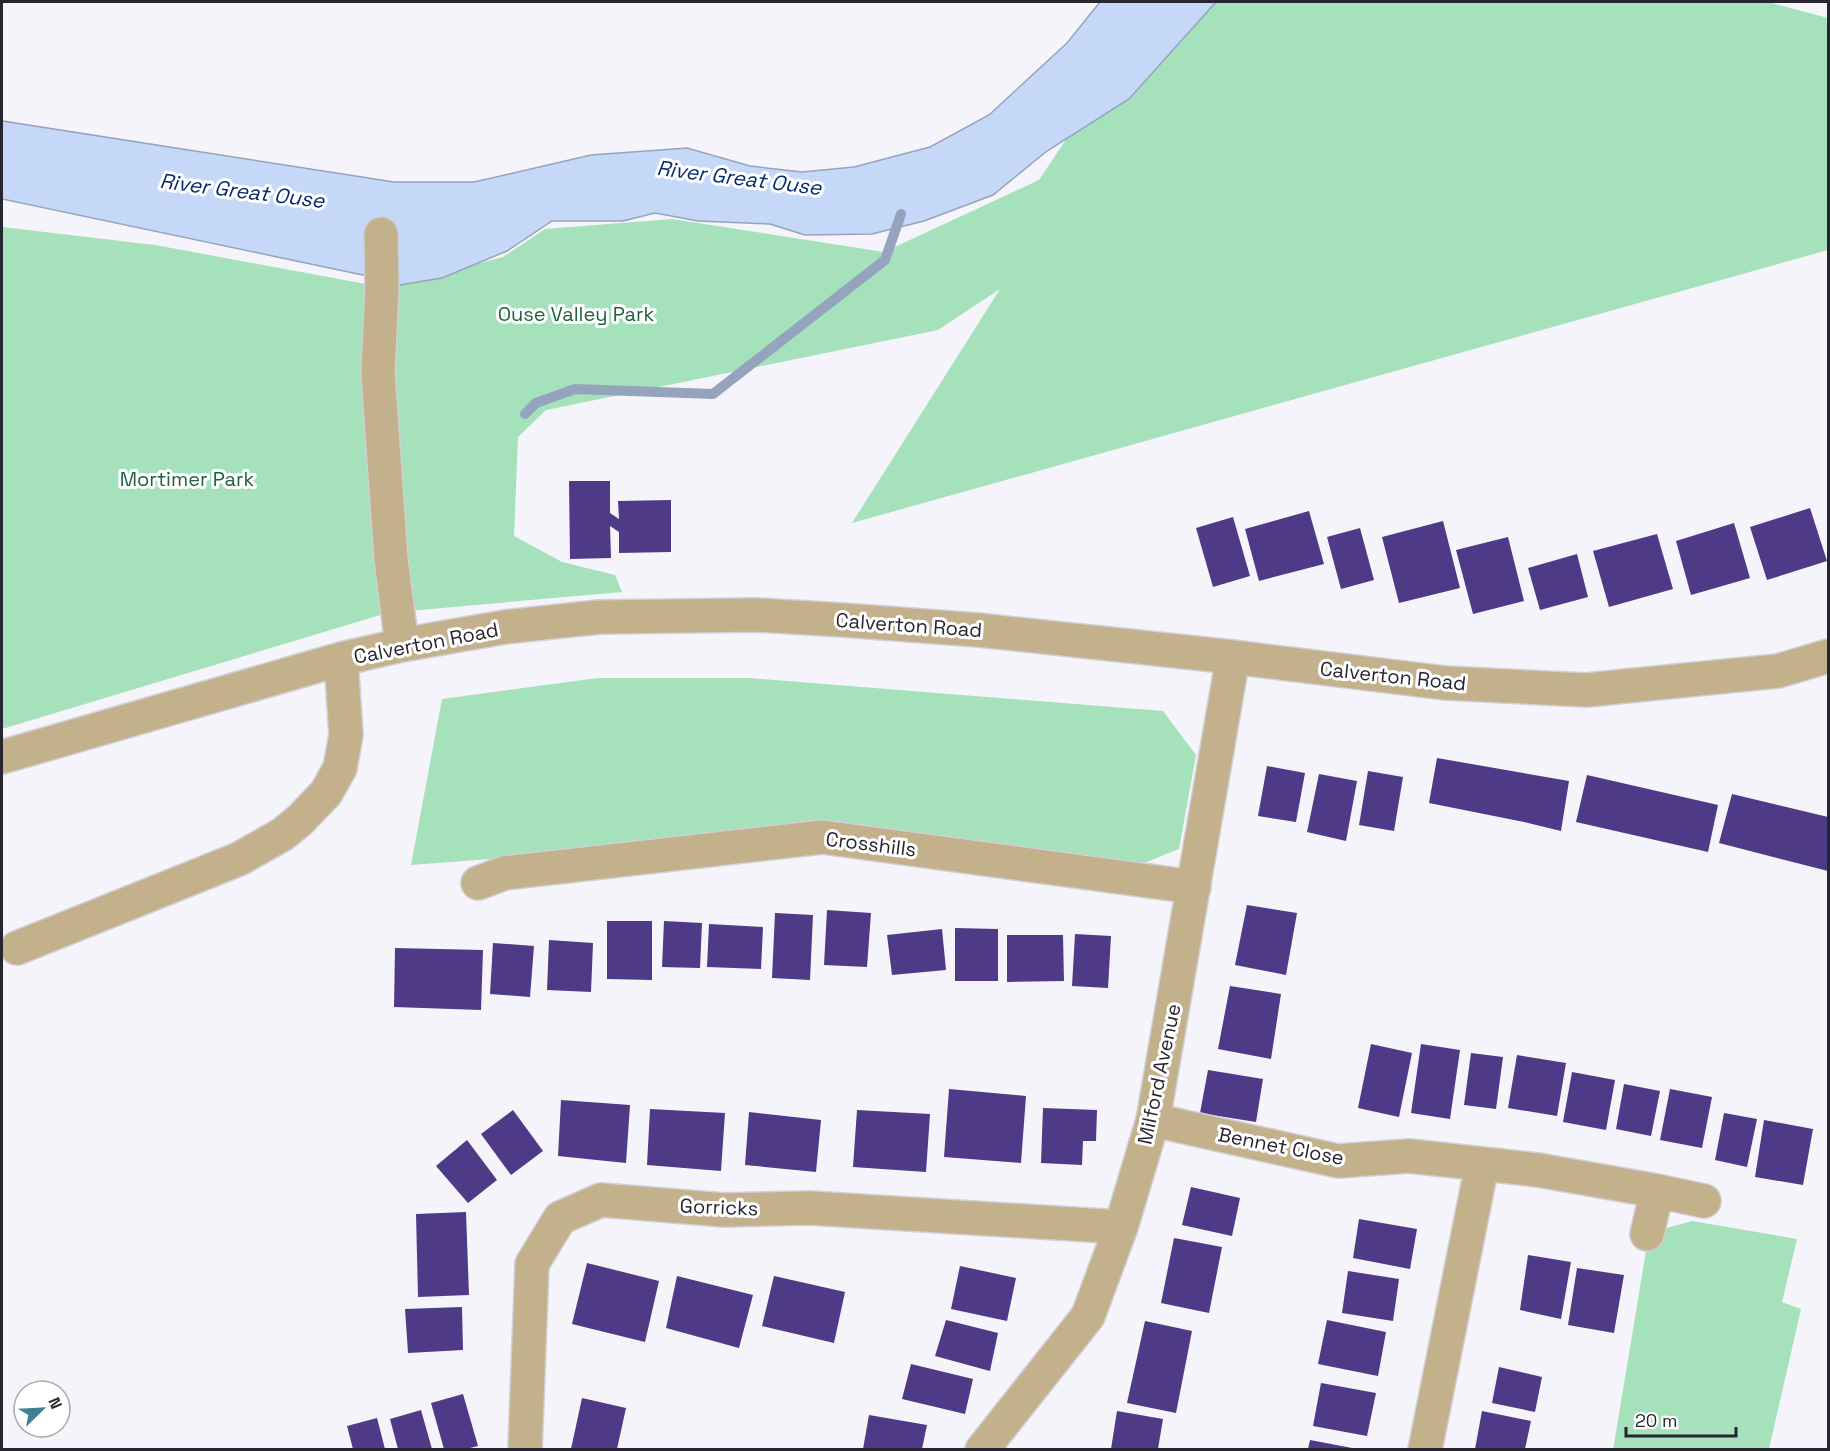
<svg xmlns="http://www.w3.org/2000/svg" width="1830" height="1451" font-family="'Space Grotesk',sans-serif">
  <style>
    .green { fill: #a5e1ba }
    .water { fill: #c5d8f8; stroke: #96a3bc; stroke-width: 1.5 }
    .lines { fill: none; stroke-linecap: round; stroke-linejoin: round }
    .stream { stroke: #96a3bc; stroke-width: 10 }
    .building { fill: #4e3a86 }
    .minor-casing { stroke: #d0cfd6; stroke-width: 36 }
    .minor { stroke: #c2b18b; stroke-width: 33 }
    .labels { text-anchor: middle; stroke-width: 6; stroke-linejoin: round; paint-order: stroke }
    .park-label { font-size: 20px; fill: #1f633e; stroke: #fff }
    .street-label { font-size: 20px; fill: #272630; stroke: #fff }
    .water-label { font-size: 21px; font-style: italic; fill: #062c6e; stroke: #fff }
  </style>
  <rect width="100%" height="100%" fill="#f5f4fa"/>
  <path class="green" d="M1204,2h564l60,16v232l-976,273 148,-234 -62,41 -392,80 -28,27 -4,99 48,26 53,13 7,17 -214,19 -16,-237 7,-90 104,-27 42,-28 127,-10 212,33 155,-72 46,-69z
    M2,227l153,18 211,39 21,329 -385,116z
    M598,678h151l414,33 33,44 -17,94 -50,20 -312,-35 -406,31 31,-166z
    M1692,1221l105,18 -15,63 19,7 -32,140 -156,1 36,-217z"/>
  <path class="water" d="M1100,2h116l-87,97 -82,52 -54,44 -69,26 -52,13 -67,1 -35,-11 -72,-3 -43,-8 -32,8h-71l-45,30 -65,27 -48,8 -17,-8 -375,-79v-78l392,61h80l117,-27 96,-7 63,18 52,6 52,-5 76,-20 59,-32 78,-72z"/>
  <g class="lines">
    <path class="stream" d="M525,414l11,-11 39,-14 138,5 172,-134 16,-46"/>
  </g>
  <path class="building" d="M569,481h41v32l9,6 -1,-18 53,-1v52l-52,1v-21l-9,-6 1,32 -41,1z
    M1810,508l17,53 -60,19 -17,-53z
    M1309,511l15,53 -65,17 -14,-52z
    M1233,517l17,59 -37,11 -17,-59z
    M1443,521l17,67 -61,15 -17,-66z
    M1734,523l16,55 -59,17 -15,-54z
    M1360,528l14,52 -33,9 -14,-52z
    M1657,534l16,55 -64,18 -16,-56z
    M1508,537l16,64 -51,13 -17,-64z
    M1577,554l11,43 -48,13 -12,-42z
    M1437,758l132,23 -8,50 -37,-9 -95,-19z
    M1267,766l38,7 -9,49 -38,-6z
    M1368,771l35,6 -9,54 -35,-6z
    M1319,774l38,7 -11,60 -39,-9z
    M1587,775l131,30 -10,47 -132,-30z
    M1732,794l96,23v54l-109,-28z
    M1247,905l50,8 -11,62 -51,-10z
    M827,910l44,3 -4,54 -43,-2z
    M775,913l38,2 -3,65 -38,-2z
    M607,921h45v59l-45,-1z
    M664,921l38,2 -2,45 -38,-1z
    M709,924l54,3 -2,42 -54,-2z
    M955,928l43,1v52h-43z
    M942,929l4,41 -54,5 -5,-40z
    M1075,934l36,2 -3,52 -36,-2z
    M1007,935h56l1,46 -57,1z
    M549,940l44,3 -2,49 -44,-2z
    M493,943l41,3 -4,51 -40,-3z
    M395,948l88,2 -2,60 -87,-3z
    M1230,986l51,8 -10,65 -53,-10z
    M1371,1044l41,9 -13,64 -41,-9z
    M1421,1044l39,6 -10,69 -39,-6z
    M1471,1053l32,4 -7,52 -32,-4z
    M1517,1055l49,8 -9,53 -49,-8z
    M1208,1070l55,9 -7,43 -56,-9z
    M1572,1072l43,8 -9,50 -43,-8z
    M1624,1084l36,7 -9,45 -35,-7z
    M949,1089l77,7 -5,67 -77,-6z
    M1670,1089l42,8 -10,51 -42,-8z
    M561,1100l69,5 -4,58 -68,-7z
    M1043,1108l54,2 -1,31h-13l-1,24 -41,-2z
    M650,1109l75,4 -4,58 -74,-6z
    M513,1110l30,41 -32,24 -30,-41z
    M857,1110l73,4 -4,58 -73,-5z
    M749,1112l72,8 -5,52 -71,-7z
    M1724,1113l33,6 -10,48 -32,-7z
    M1764,1120l49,9 -10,56 -48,-8z
    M467,1140l30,40 -29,23 -32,-37z
    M1191,1187l49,11 -8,38 -50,-11z
    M466,1212l3,83 -51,2 -2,-83z
    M1359,1219l58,10 -7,40 -57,-11z
    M1174,1238l48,9 -13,66 -48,-10z
    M1528,1255l43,7 -10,57 -41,-9z
    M587,1263l72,18 -14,61 -73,-18z
    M960,1266l56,12 -9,43 -56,-12z
    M1577,1268l47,7 -10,58 -46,-8z
    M1348,1271l51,8 -6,42 -51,-8z
    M677,1276l76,19 -14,53 -73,-20z
    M774,1276l71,16 -11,51 -72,-17z
    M462,1307l1,43 -55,3 -3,-44z
    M946,1320l52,13 -8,38 -55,-15z
    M1327,1320l59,12 -8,44 -60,-12z
    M1145,1321l47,10 -16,82 -49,-10z
    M911,1364l62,15 -8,35 -63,-15z
    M1499,1367l43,10 -7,35 -43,-9z
    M1321,1383l55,10 -9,43 -54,-10z
    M463,1394l15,52 -12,3h-22l-13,-46z
    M582,1398l44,10 -9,41h-46z
    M421,1410l11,39h-34l-8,-30z
    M1117,1411l46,8 -5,30h-47z
    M1482,1411l49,10 -6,28h-50z
    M869,1415l58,10 -5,24h-59z
    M377,1418l8,31h-32l-6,-23z
    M1310,1440l42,8v1h-44z"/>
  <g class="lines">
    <g class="minor-casing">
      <path id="minor" d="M381,234l1,54 -4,85 13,186 11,86
        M2,757l339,-98 61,-14 103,-18 94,-10 157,-2 87,5 135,10 255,27 212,26 141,7 192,-19 50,-15
        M478,883l27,-10 317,-36 372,50
        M17,948l222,-89 44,-25 17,-14 26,-27 14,-25 6,-33 -5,-76
        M1153,1120l185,41 71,-5 129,14 119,21 47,10
        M1647,1234l10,-43
        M525,1450l7,-186 28,-46 41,-18 123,10 86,-2 311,19
        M982,1450l106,-134 33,-89 32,-107 80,-463
        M1425,1450l57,-285"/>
    </g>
    <use href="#minor" class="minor"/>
  </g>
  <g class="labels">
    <g class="park-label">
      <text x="576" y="321">Ouse Valley Park</text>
      <text x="187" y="486">Mortimer Park</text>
    </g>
    <g class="street-label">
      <text transform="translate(909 625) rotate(4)" y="7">Calverton Road</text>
      <text transform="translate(426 643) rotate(-11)" y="7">Calverton Road</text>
      <text transform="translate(1393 676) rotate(6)" y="7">Calverton Road</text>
      <text transform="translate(871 844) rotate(7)" y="7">Crosshills</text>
      <text transform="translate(1159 1074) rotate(-78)" y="7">Milford Avenue</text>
      <text transform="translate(1281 1146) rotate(11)" y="7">Bennet Close</text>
      <text transform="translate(719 1207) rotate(2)" y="7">Gorricks</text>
    </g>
    <g class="water-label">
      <text transform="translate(739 178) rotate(7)" y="7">River Great Ouse</text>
      <text transform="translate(242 191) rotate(7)" y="7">River Great Ouse</text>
    </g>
  </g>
  <rect width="1830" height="1451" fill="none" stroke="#272630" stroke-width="6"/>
  <g transform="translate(42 1409) rotate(66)"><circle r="28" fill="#ffffff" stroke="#a9a8ac" stroke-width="1.5"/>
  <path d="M0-4.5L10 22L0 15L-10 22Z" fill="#408094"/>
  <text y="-9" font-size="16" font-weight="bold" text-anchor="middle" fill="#272630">N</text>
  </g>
  <path d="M1626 1427v9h110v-9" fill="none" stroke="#272630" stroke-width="3"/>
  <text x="1635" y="1427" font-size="18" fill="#272630" stroke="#ffffff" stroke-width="4.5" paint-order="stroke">20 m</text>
</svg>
